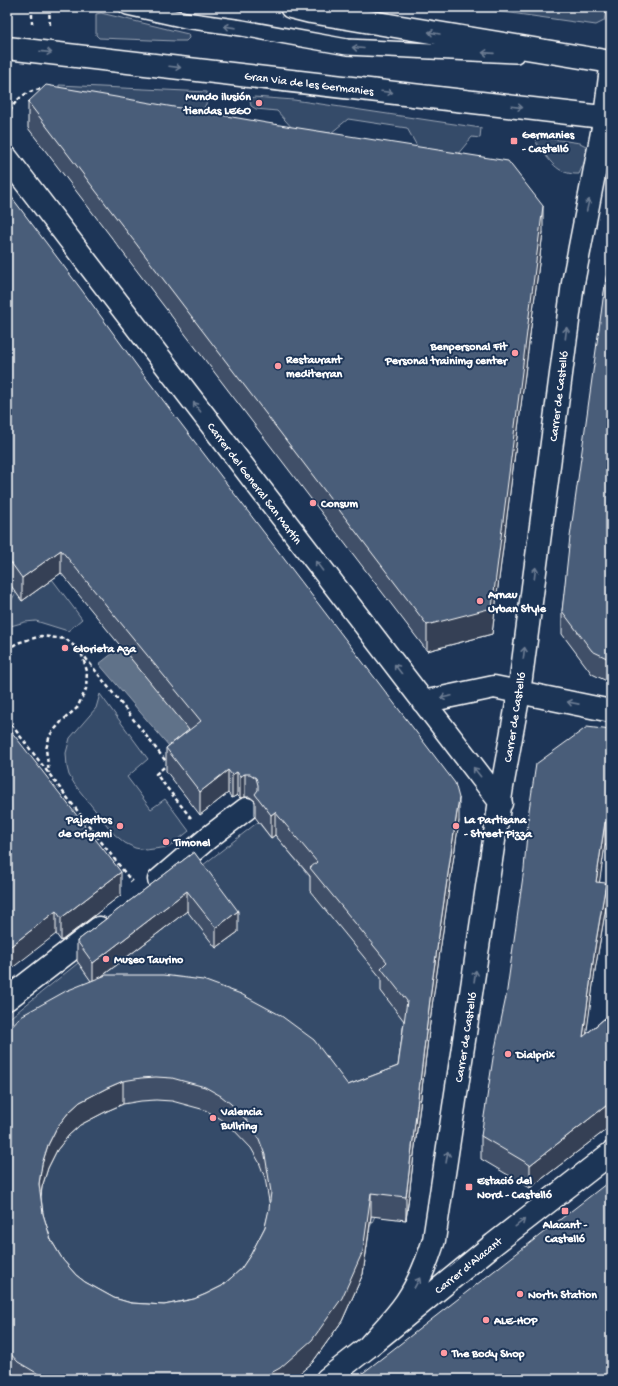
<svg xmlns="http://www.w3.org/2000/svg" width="618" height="1386" font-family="'Gochi Hand',sans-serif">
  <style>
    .green { fill: #364b69; stroke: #9aa5b4 }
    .water { fill: #617289; stroke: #a0aab8 }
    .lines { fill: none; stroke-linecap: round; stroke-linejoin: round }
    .service-casing { stroke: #fff; stroke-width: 18 }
    .pedestrian-casing { stroke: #fff; stroke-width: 25 }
    .minor-casing { stroke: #fff; stroke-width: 25 }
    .primary-casing { stroke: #fff; stroke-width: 25 }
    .path { stroke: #fff; stroke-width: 2.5; stroke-dasharray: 4 3; stroke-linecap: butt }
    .service { stroke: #1d3557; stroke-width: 15 }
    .pedestrian { stroke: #1d3557; stroke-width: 22 }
    .minor { stroke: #1d3557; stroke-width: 22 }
    .primary { stroke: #1d3557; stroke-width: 22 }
    .wall { fill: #405068; stroke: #fff; fill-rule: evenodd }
    .shaded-wall { fill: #344155; stroke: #fff }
    .building { fill: #4a5d79; stroke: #fff; fill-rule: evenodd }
    .oneway { stroke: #6c7c92 }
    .poi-dot { fill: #ff9aa2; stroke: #1d3557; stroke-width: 1.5 }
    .labels { text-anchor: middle; stroke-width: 4; stroke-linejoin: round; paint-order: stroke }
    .street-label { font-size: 12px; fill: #fff; stroke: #1d3557 }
    .poi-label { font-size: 12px; font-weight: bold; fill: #fff; stroke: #1d3557; text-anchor: start }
  </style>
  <rect width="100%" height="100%" fill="#1d3557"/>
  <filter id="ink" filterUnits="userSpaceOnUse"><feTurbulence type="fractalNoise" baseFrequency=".025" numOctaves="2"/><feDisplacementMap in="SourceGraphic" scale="8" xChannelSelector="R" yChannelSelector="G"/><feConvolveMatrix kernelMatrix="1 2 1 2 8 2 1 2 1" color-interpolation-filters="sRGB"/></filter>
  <g filter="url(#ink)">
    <path class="green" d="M468,7h139l-3,14 -8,4z
      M101,13l87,21 1,4 -3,3h-10l-77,-3 -3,-3v-21z
      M59,85l148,7v10l-5,10 -143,-21z
      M254,97l40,3 187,28 -1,10 -8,-1 -15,18 -39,-7 -11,-20 -59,-9 -17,14 -38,-4 -16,-18 -21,-2 -5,-3 -1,-6z
      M539,137l41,6 6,3 1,10 -8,18c-23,1 -29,-14 -42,-30l-1,-5z
      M52,579l30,40 -14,12 -32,-10 -11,1 -18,5v-19l9,-16 6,9z
      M100,694l48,65 -21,18 24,32 14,-10 24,32 -20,16 -23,3 -11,-2 -10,-5 -11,-9 -39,-49 -6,-10 -2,-8 -1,-14 4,-15 26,-30z
      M258,822l13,16 4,-3 35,42 122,129 -26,214 -31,-4 -5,11 -7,47 -21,47 -30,42 -299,16 -6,-6v-353l71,-57z"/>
    <path class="water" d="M122,646l79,98 -20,16 -82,-96z"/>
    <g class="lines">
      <g class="service-casing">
        <path id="service" d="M127,7l58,13 57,8 105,19 169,8"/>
      </g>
      <g class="pedestrian-casing">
        <path id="pedestrian" d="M159,880l49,-42 38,-29
          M7,999l92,-71"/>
      </g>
      <g class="minor-casing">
        <path id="minor" d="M7,158l494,645
          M423,702l71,-15 117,24
          M368,1347c13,-15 27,-29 38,-45 13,-19 21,-40 28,-62l68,-453 17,-94 54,-410 32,-166 6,-49
          M327,1379l41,-32 126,-103 117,-91"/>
      </g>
      <g class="primary-casing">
        <path id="primary" d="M291,7l20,5 300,50
          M7,48l604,70"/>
      </g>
      <path class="path" d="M32,7v17
        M49,7l1,19
        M7,108l4,-1
        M9,132c-7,-23 14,-43 35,-43
        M7,650l10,-7 24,-7 25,3 15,13 6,19 -1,18 -9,19 -15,13 -12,14 -4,14 3,24
        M81,652l87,112 -12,10 35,44
        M7,719l125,163"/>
      <use href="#service" class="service"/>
      <use href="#pedestrian" class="pedestrian"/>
      <use href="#minor" class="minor"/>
      <use href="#primary" class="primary"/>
    </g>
    <path class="wall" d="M28,102l515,130 -51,402 -65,17 -399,-523z
      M7,191l452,630 -27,185 -26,214 -35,-4 -8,58 -21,47 -30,42 -19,16h-280l-6,-6v-342l84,-50 -14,-20v-20l117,-89 44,80 -22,16 -29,-37 -86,66 247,108 50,-19 6,-45 -23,-30v-13l-71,-87v-15l-35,-41 -4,3 -16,-21v-16l-5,-4h-5l-5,1 -3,-3 -5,3 -4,-5 -28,22 -34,-44v-23l23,-18 -128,-157 -39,28 -15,-21zM156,1100l16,1 33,9 16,9 10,8 20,21 8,14 6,16 5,29 -5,20 -14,27 -10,15 -19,17 -16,8 -12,5 -30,6 -33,-2 -17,-5 -29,-16 -9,-7 -13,-15 -12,-20 -8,-26 -2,-17 1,-10 6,-19 9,-18 12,-15 11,-10 27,-14 16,-7 18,-3z
      M611,242v441l-19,-9 -30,-40v-23z
      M7,726l114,169 -60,46 -5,-7z
      M611,730v116l-6,-1 -6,37 7,25 -11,63 -9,64 25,-21v113l-81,62 -49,-29v-23z"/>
    <path class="shaded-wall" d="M543,206v26l-51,402 -65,17v-26z
      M61,550v23l-39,28v-23z
      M228,770v23l-28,22v-23z
      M237,772v23l-5,3v-23z
      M245,774v23l-5,1v-22z
      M459,798v23l-27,185 -26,214v-23l26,-214z
      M275,812v23l-4,3v-23z
      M605,822v23l-9,61v-24z
      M121,872v23l-60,46v-23z
      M606,883v24l-11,63 -12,90v-23l12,-90z
      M187,891v20l-94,72v-20z
      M56,911v23l-49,38v-23z
      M238,911v21l-22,16v-20z
      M123,1081v23l-16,7 -27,14 -11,10 -12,15 -9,18 -6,19 -3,20v-23l3,-20 6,-19 9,-18 12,-15 11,-10 27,-14z
      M611,1102v24l-81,62v-23z
      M371,1193v23l-8,58 -21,47 -30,42 -19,16h-33z"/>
    <path class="building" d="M46,85l221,38 241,38 35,45 -51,402 -65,17 -399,-523z
      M7,191l74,98 59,81 315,413 4,15 -27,185 -26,214 -35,-4 -8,58 -21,47 -30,42 -32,28 -20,11h-213l-29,-17 -11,-12v-319l14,-15 45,-25 40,-16h57l40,5 38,14 39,21 34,25 34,45 50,-19 9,-65 -26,-33 6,-6 -77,-94 7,-6 -42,-50 -4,3 -16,-21 3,-4v-5l-2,-7 -6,-4h-5l-5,2 -3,-4 -5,3 -4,-5 -28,22 -34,-44 35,-27 -140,-171 -39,28 -15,-21zM156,1077l16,1 33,9 16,9 10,8 20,21 8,14 6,16 6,37 -2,17 -4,18 -14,27 -10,15 -19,17 -16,8 -12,5 -30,6 -33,-2 -17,-5 -29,-16 -9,-7 -13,-15 -12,-20 -8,-26 -4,-30 3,-20 6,-19 9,-18 12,-15 11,-10 27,-14 16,-7 18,-3z
      M611,242v418l-19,-9 -30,-40 8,-74z
      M7,726l114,146 -60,46 -5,-7 -49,38z
      M587,727l24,3v93l-6,-1 -9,60 10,1 -11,64 -12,90 28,-24v89l-81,63 -49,-29 12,-78 13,-61 18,-128 5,-59 7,-46z
      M194,852l44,59 -22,17 -29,-37 -94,72 -16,-22z
      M611,1180v199h-256z"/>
    <defs><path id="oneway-shaft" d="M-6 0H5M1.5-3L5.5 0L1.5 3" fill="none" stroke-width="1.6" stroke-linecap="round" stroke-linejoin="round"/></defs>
    <g class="oneway">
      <use href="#oneway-shaft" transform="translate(230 27) rotate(-172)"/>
      <use href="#oneway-shaft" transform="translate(434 33) rotate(-170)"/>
      <use href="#oneway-shaft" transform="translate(358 48) rotate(-175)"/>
      <use href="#oneway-shaft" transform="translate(46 52) rotate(6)"/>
      <use href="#oneway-shaft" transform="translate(488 53) rotate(-176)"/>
      <use href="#oneway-shaft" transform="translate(175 67) rotate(7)"/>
      <use href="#oneway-shaft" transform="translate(387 92) rotate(7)"/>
      <use href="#oneway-shaft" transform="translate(517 107) rotate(7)"/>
      <use href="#oneway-shaft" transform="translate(588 205) rotate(-77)"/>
      <use href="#oneway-shaft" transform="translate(566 333) rotate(-83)"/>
      <use href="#oneway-shaft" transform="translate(197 407) rotate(-127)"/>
      <use href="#oneway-shaft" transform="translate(319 566) rotate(-127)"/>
      <use href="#oneway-shaft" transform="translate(535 573) rotate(-83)"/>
      <use href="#oneway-shaft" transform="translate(524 653) rotate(-83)"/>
      <use href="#oneway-shaft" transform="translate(398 669) rotate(-127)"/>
      <use href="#oneway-shaft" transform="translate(446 697) rotate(168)"/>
      <use href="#oneway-shaft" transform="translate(573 703) rotate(-169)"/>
      <use href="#oneway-shaft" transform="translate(477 772) rotate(-128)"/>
      <use href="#oneway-shaft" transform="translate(475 976) rotate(-81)"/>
      <use href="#oneway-shaft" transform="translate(447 1157) rotate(-81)"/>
      <use href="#oneway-shaft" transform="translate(520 1223) rotate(-38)"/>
      <use href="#oneway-shaft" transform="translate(417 1283) rotate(-61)"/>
    </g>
  </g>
  <g class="poi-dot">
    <circle cx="259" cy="103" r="4"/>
    <rect x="510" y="137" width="8" height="8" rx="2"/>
    <circle cx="515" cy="353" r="4"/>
    <circle cx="278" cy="366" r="4"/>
    <circle cx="313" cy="503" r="4"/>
    <circle cx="480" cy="601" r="4"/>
    <circle cx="65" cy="648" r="4"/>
    <circle cx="120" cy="826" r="4"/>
    <circle cx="456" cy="826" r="4"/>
    <circle cx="166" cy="842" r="4"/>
    <circle cx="106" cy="959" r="4"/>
    <circle cx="508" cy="1054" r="4"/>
    <circle cx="213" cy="1118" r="4"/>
    <rect x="465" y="1183" width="8" height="8" rx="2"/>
    <rect x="561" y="1207" width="8" height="8" rx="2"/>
    <circle cx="520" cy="1294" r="4"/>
    <circle cx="486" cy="1320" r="4"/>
    <circle cx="444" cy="1353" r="4"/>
  </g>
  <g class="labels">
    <g class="street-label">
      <text transform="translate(309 83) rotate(7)" y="4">Gran Via de les Germanies</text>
      <text transform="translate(558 396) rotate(-83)" y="4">Carrer de Castelló</text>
      <text transform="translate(255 483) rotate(53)" y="4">Carrer del General San Martín</text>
      <text transform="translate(514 717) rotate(-81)" y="4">Carrer de Castelló</text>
      <text transform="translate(465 1037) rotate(-81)" y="4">Carrer de Castelló</text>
      <text transform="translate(468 1265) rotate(-39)" y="4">Carrer d'Alacant</text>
    </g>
    <g class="poi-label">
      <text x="251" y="100" text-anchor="end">Mundo ilusión<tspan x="251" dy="14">tiendas LEGO</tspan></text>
      <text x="522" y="138">Germanies<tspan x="522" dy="14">- Castelló</tspan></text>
      <text x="507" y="350" text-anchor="end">Benpersonal Fit<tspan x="507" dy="14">Personal trainimg center</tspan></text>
      <text x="286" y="363">Restaurant<tspan x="286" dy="14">mediterran</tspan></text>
      <text x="321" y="507">Consum</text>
      <text x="488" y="598">Arnau<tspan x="488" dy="14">Urban Style</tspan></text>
      <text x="73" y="652">Glorieta Aza</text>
      <text x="112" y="823" text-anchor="end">Pajaritos<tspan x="112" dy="14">de origami</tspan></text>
      <text x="464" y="823">La Partisana<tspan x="464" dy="14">- Street Pizza</tspan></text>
      <text x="174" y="846">Timonel</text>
      <text x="114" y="963">Museo Taurino</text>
      <text x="516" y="1058">Dialprix</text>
      <text x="221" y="1115">Valencia<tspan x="221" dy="14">Bullring</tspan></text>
      <text x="477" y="1184">Estació del<tspan x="477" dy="14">Nord - Castelló</tspan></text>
      <text x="565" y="1228" text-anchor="middle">Alacant -<tspan x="565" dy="14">Castelló</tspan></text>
      <text x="528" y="1298">North Station</text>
      <text x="494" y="1324">ALE-HOP</text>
      <text x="452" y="1357">The Body Shop</text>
    </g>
  </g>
  <rect width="618" height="1386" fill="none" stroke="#1d3557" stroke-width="24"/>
  <rect x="12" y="12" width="594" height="1362" fill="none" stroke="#fff" stroke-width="1.5" filter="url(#ink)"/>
</svg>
